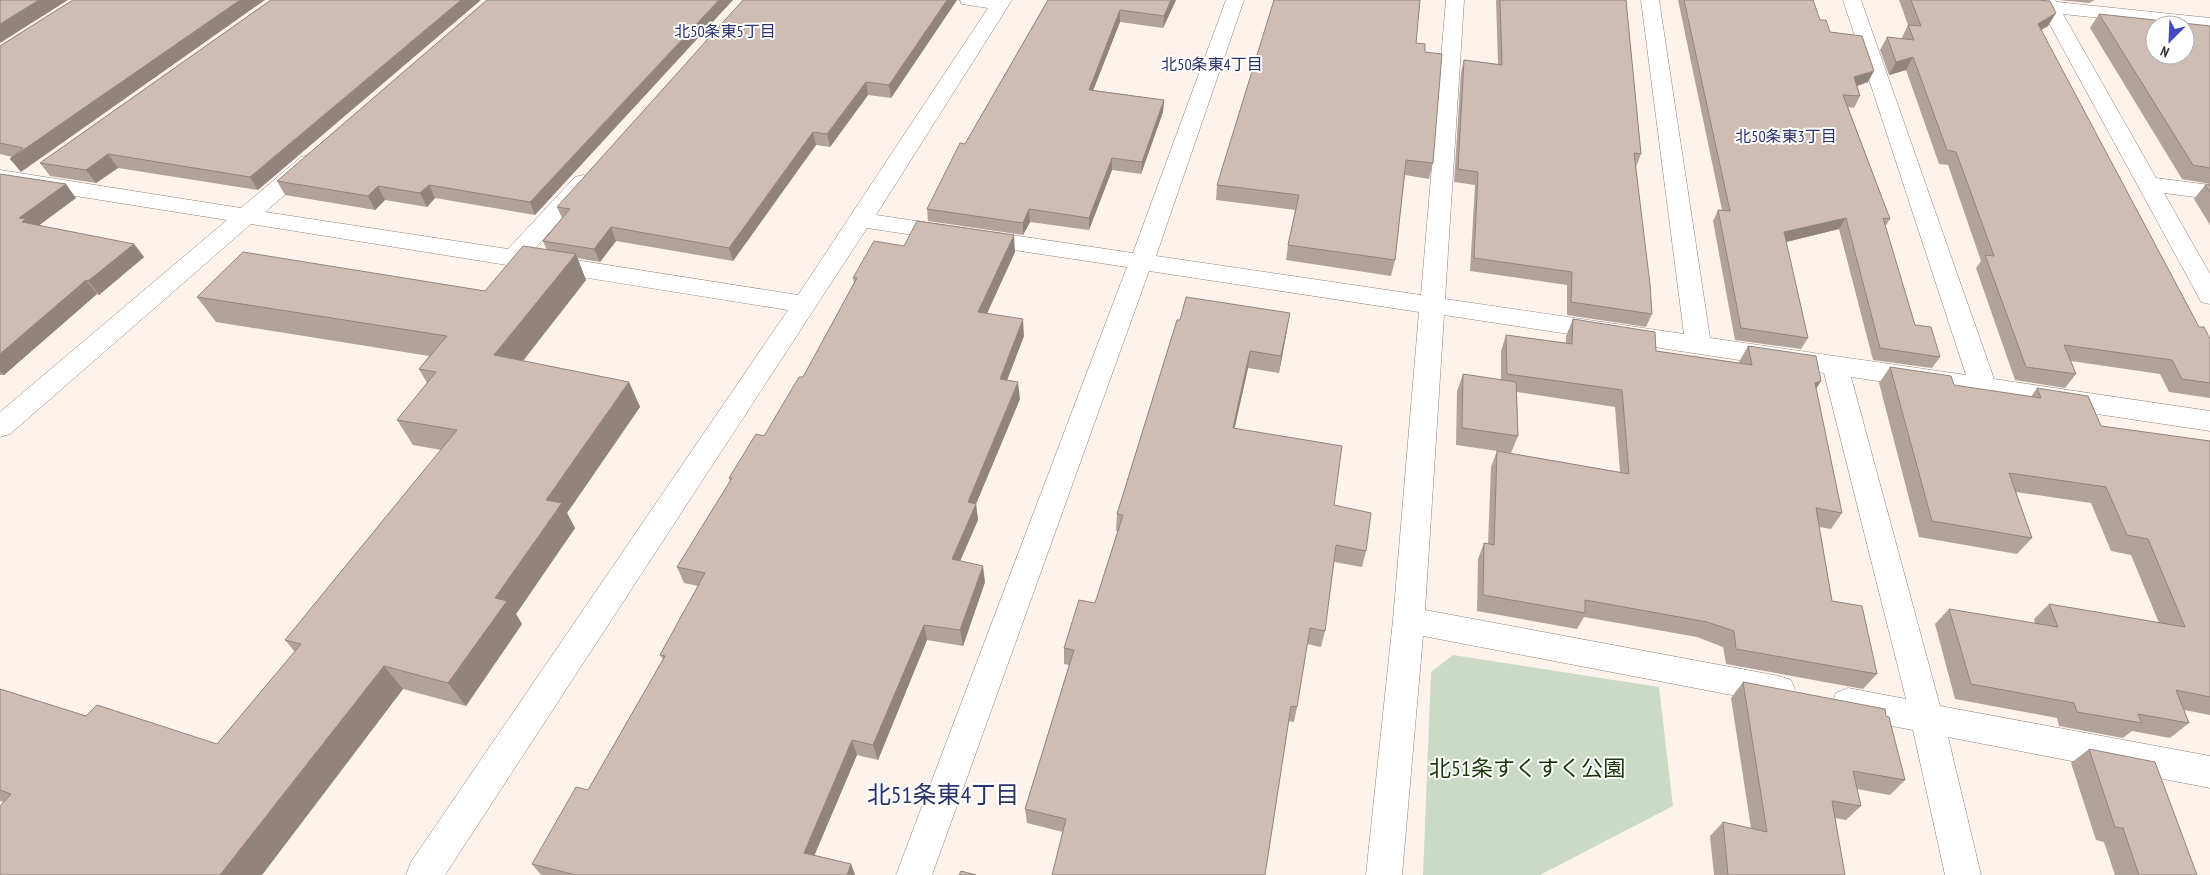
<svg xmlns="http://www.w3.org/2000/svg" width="2210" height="875" font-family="'PT Sans Narrow','Noto Sans JP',sans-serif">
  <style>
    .green { fill: #cbdac4 }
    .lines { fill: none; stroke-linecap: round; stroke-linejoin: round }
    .minor-casing { stroke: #928177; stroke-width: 1 }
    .minor { fill: #fff; fill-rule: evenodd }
    .wall { fill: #b2a39a }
    .shaded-wall { fill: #91847d }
    .building { fill: #cfbdb3; stroke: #91847d; fill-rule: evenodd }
    .labels { text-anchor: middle; stroke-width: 4; stroke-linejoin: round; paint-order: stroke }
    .far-neighbourhood-label { font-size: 16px; fill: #2b336d; stroke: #fff }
    .near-park-label { font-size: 22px; fill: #1a3705; stroke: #fff }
    .near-neighbourhood-label { font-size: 24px; fill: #2b336d; stroke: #fff }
  </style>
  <rect width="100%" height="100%" fill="#fef3ec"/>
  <path class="green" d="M1453,655l206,32 14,119 -133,69h-117l8,-203z"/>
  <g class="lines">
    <g class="minor-casing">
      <path id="minor" d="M960,0h52l-136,215 257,38 93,-253h18l-88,256 265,39 25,-295h18l-19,299 239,35 -43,-334h18l51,338 256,37 -123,-375h18l133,379 216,32v20l-359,-54 89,329 270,50v32l-262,-51 33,138h-36l-32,-145 -65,-12 -12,-5 -4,-10 4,-10 12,-5 58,11 -82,-326 -380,-58 -19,295 354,66 12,4 4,10 -4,10 -12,4 -356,-68 -21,239h-36l27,-255 26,-308 -270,-41 -217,604h-36l231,-608 -260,-39 -422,647h-39l5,-13 377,-552 -537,-86 -241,210 -10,3v-25l227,-192 -227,-36v-14l241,38 60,-51 8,-2 8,2 3,5 -3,5 -52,45 243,37 67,-72 8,-2 8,2 3,5 -63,71 267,42 190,-287 -26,-4z
        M1970,0h85l2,2 153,16v12l-25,-3v-2h-20l-102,-11 93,164 54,7v14l-46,-6 46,81v30l-9,-2 -3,-6 -155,-284 -64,-6 -7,-2z"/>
    </g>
    <use href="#minor" class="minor"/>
  </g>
  <path class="wall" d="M73,0l-52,172 -9,-15 -12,-3v-108z
    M271,0l-13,190 -140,-22 -22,15 -46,-7 -10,-13z
    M487,0l48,215 -100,-17 -8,9 -42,-7 -10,10 -90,-15 -8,-14z
    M957,0l-66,98 -23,-3 -38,52 -14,-2 -83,116 -117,-20 -16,21 -23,-4 9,22 -63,81 106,21 11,25 -73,106 8,15 -59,86 6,10 -56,82 -63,-17 -141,186 -262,-74v-112l86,27 131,28 78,-92 -10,-12 156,-190 -28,-5 -16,-25 30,-37 -8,-14 10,-13 -213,-34 -19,-25 288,-6 62,-41 -4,-9 19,-23 -5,-11z
    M1048,0h128l-13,28 -43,-6 -27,68 71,10 -1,12 -22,62 -29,-4 -23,60 -59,-8 -7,13 -95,-14 -1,-12z
    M1496,0h130l15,154 -5,13 16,147 -6,13 -79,-12v-30l-97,-14 5,-86 -21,-3 7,-110 3,-12 34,4z
    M1678,0h135l7,20 10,12 38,50 -11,4 3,10 -6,12 -6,-1 42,112 -5,8 30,98 25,32 -8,11 -59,-8 -34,-131 -53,13 22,96 -7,11 -66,-9 -22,-119 5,-11h4z
    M1899,0h138l11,26 -7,4 158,297 11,12v59l-41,-6 -9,-18 -89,-13 5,13 -11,14 -50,-8 -39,-112 5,-7 -33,-96 -9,-1 -33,-94 -17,5 -9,-25 7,-13 15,2v-2l6,-12z
    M2058,0h37l-6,3z
    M2099,14l111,12v158l-28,-5 -92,-151z
    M1416,43l9,9 8,111 -4,16 -24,-4 -10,85 -4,16 -105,-16 2,-15 7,-35 -79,-10 1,-15z
    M0,174l76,24 -38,28 96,18 10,13 -45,38 -2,-1 -93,81h-4z
    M2205,185h5v40l-16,-26z
    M904,246l111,6 -28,61 37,23 -17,44 13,19 -44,105 2,16 -18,41 25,21 -22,64 -36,-6 -49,120 -21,-5 -43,100 37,9 4,11h-314l-9,-11 56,-74 75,-131 -3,-4 38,-69 -14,-3 -7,-16 53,-86 -1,-3 35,-42 39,-59 51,-94 -1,-5z
    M1573,319l83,32 84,12 -1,-1 9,-16 68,44 26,123 -11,16 -12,-2 13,74 45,73 -14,15 -137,-25 -3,-17 -26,-10 -113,-20 -7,12 -100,-18 1,-52 6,-16 4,1 3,-77 6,-16 123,21 -5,-65 -98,-15 1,44 -7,17 -55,-8 1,-54 6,-17 38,6v-29l5,-16 60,8v-7z
    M1177,320l110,10 -8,43 -31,-5 -14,60 100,77 32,46 -4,16 -28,-5 -9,69 -4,16 -14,-3 -10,63 -3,15 -6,-1 -225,111 -36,-9 -2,-14 44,-144 -5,-1v-16l31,-45 23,-72h-2l1,-17z
    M1890,367l64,18 77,12 6,-9 64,38 109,15v274l-26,-5 5,13 -19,15 -38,-7 -9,7 -64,-12 -2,-8 -102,-19 -20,-75 14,-15 86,15 -1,-5 15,-15 110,19 -28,-68 -20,-4 -20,-48 -75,-11 16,46 -15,16 -98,-17 -40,-154z
    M1743,682l143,34 19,64 -15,15 -33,-6 4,17 -15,14 -11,-2 10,57h-131l-4,-39 13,-14 28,6 -20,-130z
    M2089,749l108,126h-82l-11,-33 -8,-2 -25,-77z"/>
  <path class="shaded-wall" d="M39,0h29l-68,43v-19z
    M240,0h25l-244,172 -11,-13z
    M461,0h20l-223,190 -8,-13z
    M719,0h14l-198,215 -5,-13z
    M947,0h10l-66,98 -2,-13z
    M1171,0h5l-13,28 1,-12z
    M1120,10v12l-31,79v-11z
    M2056,13l-8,13 -18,10 8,-12z
    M1913,57l-7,13 -17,5 7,-13z
    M1874,71l-6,11 -20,7 6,-12z
    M866,82l2,13 -38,52 -3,-13z
    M1164,100l-1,12 -22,62 1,-12z
    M813,132l3,13 -83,116 -4,-13z
    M108,154l10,14 -22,15 -10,-13z
    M1112,158v12l-23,60v-12z
    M66,184l10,14 -42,31 -1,7 -14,-18z
    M429,185l6,13 -8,9 -7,-14z
    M378,186l7,14 -10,10 -7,-14z
    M1029,209l1,13 -7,13v-12z
    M1846,218l-7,11 -61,15 6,-12z
    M611,227l5,14 -16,21 -6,-13z
    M1014,235l1,17 -35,77 -2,-17z
    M134,244l10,13 -45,38 -11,-14z
    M576,254l10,26 -79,101 -13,-26z
    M86,280l11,14 -93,81 -4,-4v-17z
    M1290,313l-3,17 -8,43 2,-17z
    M1023,319l1,17 -23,60 -1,-17z
    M1250,351l-2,17 -17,77 2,-17z
    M1821,381l-10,16 4,-14z
    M629,382l11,25 -73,106 8,15 -59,86 6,10 -56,82 -18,-23 47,-85 51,-98z
    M1018,382l2,17 -44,105 2,16 -24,55 -2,-16 16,-57z
    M983,566l2,16 -22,64 -3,-16z
    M924,625l3,15 -49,120 -5,-15z
    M384,666l19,23 -141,186h-42z
    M852,740l5,15 -47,111 -6,-13z
    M851,864l4,11h-8z"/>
  <path class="building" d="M0,0h39l-39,24z
    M73,0h167l-230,159 13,-11 -23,-5v-97z
    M271,0h190l-211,177 -142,-23 -22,16 -46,-7z
    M487,0h232l-189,202 -101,-17 -9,8 -42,-7 -10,10 -91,-15z
    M743,0h204l-58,85 -23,-3 -39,52 -14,-2 -84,116 -118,-21 -17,22 -51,-8 27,-32 -13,-2z
    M1048,0h123l-7,16 -44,-6 -31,80 75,10 -22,62 -30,-4 -23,60 -60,-9 -6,14 -96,-14 33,-66 5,1z
    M1274,0h146l-4,43 9,1v8l17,2 -9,109 -27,-3 -11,100 -107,-15 11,-50 -82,-10z
    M1500,0h126l15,154 -7,-1 16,131 2,30 -81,-12 1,-30 -98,-14 4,-86 -20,-3 6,-109 38,5z
    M1684,0h129l7,20h6l4,12 32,4 12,35 -20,6 6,19 -17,-1 47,124 -7,-1 32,107 16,2 9,30 -60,-9 -34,-130 -62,14 24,106 -67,-10 -23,-118 12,1z
    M1911,0h126l13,1 6,12 -18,11 161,303h5l6,12v44l-28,-4 -10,-19 -108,-15 12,29 -50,-7 -41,-112 9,1 -38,-104 -9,-2 -34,-93 -17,5 -9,-25 27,3 -6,-15 13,1z
    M2099,14l111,12v142l-17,-3zM2155,25h30v30h-30z
    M0,174l66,10 -47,34 7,1 -4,3 112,22 -46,37 -2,-1 -86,74z
    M2205,185h5v7z
    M917,221l97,14 -36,77 45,7 -23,60 18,3 -50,120 8,2 -24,55 31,7 -23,64 -36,-5 -51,120 -21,-5 -48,113 47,11 -4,11h-271l-44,-11 44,-77 12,3 77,-134 -5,-1 45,-82 -28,-6 55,-89h-3l27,-44 8,2 35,-59h4l54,-99h-4l21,-37 30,5z
    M523,246l53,8 -82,101 135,27 -83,118 16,3 -67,95 12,3 -59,82 -64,-17 -164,209h-220v-69l11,-12 -11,-4v-101l86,27 11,-11 120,39 84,-100 -16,-4 172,-210 -60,-10 39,-48 -17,-3 28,-33 -250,-39 46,-45 242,39z
    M1186,297l104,16 -9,43 -31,-5 -17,77 109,18 -8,59 37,8 -5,38 -30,-6 -11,86 -15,-3 -13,79 -6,-1 -26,169h-213l14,-56 -41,-10 49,-159 -10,-2 15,-48 16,3 28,-88 -6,-1 60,-194h3z
    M1573,319l82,13 1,19 96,14 -4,-19 68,10 5,25 -6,2 27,130 -26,-5 16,93 30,5 15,68 -141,-25 -2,-18 -27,-9 -122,-22v13l-102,-18 1,-52 10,2 3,-94 132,23 -7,-84 -115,-16 -1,-39 66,9z
    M1890,367l61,9 3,9 87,13 -4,-10 51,8 13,30 109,15v256l-34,-7 13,33 -51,-9 4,9 -65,-11 -3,-9 -103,-19 -22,-75 109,18 -9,-23 136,23 -37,-88 -21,-4 -21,-48 -97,-14 23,65 -100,-17z
    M1463,374l53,8 2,54 -56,-8z
    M1743,682l142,27 1,7 3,1 16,63 -52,-9 8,35 -29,-5 13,74h-117l-5,-53 44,10z
    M2089,749l66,13 42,113h-58l-16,-47 -8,-1z
    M961,871l15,4h-17z"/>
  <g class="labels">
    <g class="far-neighbourhood-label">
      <text x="725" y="37">北50条東5丁目</text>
      <text x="1212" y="70">北50条東4丁目</text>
      <text x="1786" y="142">北50条東3丁目</text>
    </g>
    <g class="near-park-label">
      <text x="1527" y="776">北51条すくすく公園</text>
    </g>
    <g class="near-neighbourhood-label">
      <text x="943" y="803">北51条東4丁目</text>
    </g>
  </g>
  <g transform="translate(2170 40) rotate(204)"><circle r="24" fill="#ffffff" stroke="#b1aeac"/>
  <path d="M0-4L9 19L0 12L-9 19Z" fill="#4049be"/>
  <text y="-8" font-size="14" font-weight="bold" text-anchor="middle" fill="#3b3430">N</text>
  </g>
</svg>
